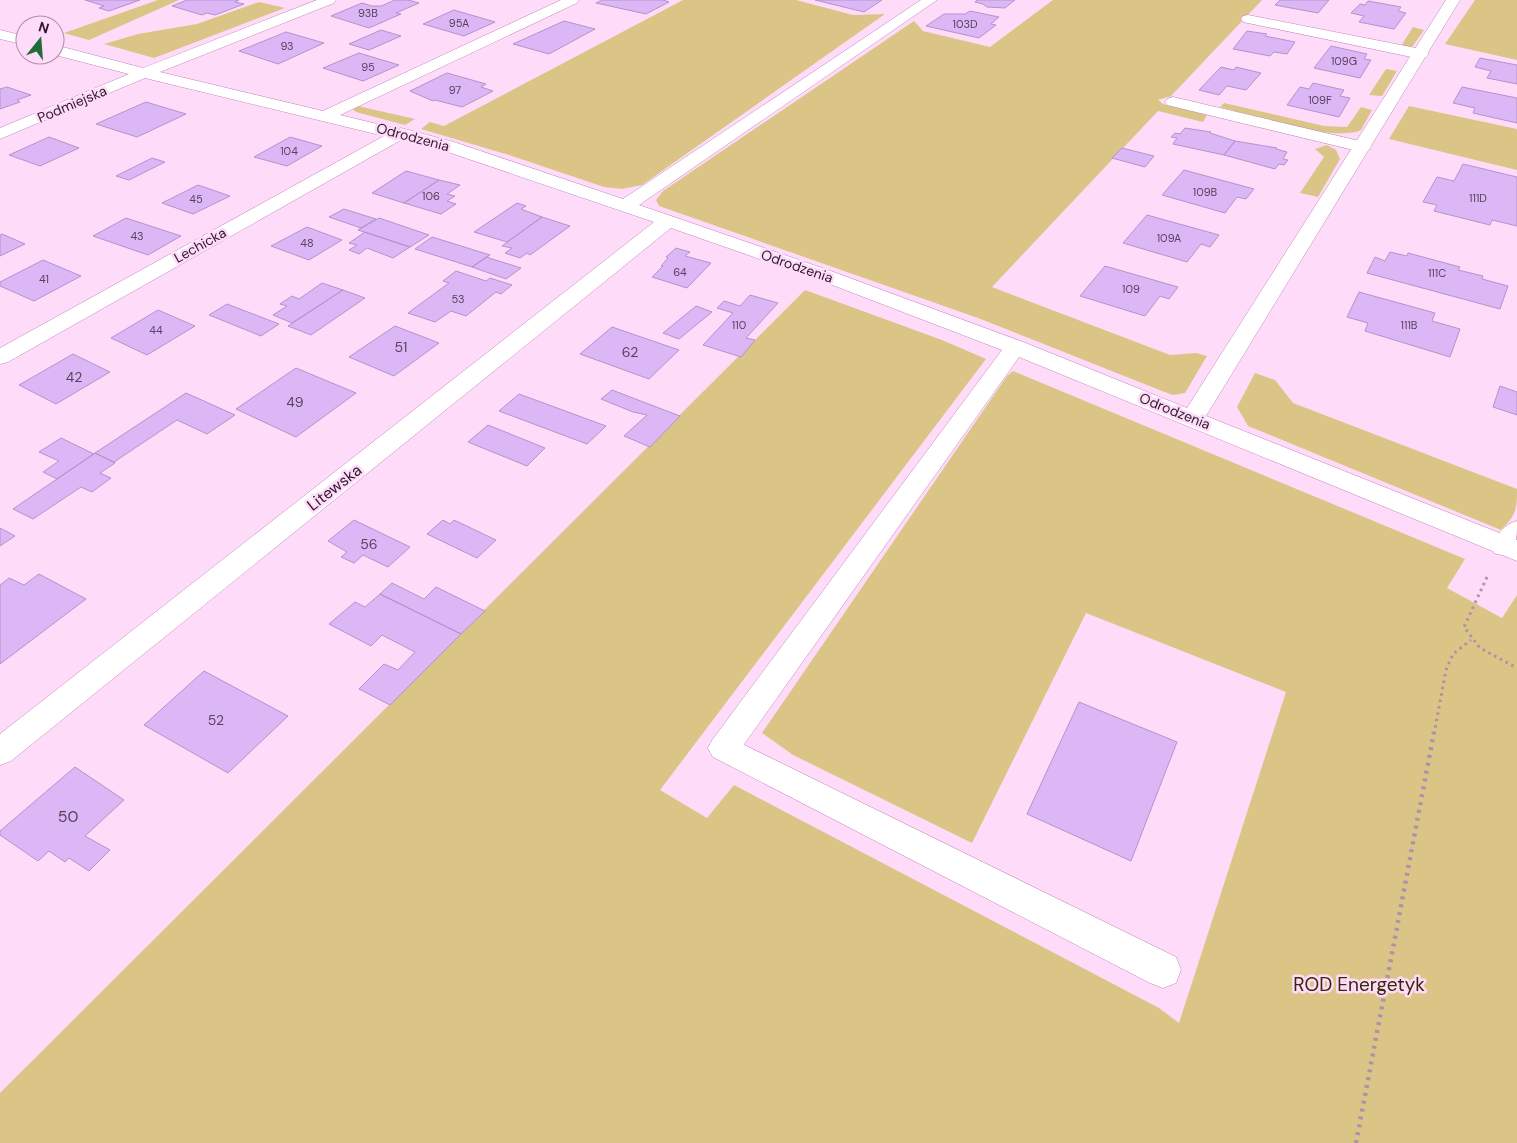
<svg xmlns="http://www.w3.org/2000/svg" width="1517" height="1143" font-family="'DM Sans',sans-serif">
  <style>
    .green { fill: #dbc586 }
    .building { fill: #dbb7f5; stroke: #b592cd }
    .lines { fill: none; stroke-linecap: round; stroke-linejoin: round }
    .service-casing { stroke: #be87b7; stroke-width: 1 }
    .minor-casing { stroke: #be87b7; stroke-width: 1 }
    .path-far1 { stroke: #af91ab; stroke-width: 3; stroke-dasharray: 2.5 4; stroke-linecap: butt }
    .path { stroke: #af91ab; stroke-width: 4.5; stroke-dasharray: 3 5; stroke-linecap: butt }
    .service { fill: #fff; fill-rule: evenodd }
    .minor { fill: #fff; fill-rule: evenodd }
    .labels { text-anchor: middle; stroke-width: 5; stroke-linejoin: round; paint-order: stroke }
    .far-number-label { font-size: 11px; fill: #5a415f }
    .far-street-label { font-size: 14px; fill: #2f1a2d; stroke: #ffdbfa }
    .number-label { font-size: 14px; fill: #5a415f }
    .street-label { font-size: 16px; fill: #2f1a2d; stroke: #ffdbfa }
    .near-number-label { font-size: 16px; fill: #5a415f }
    .near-park-label { font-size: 19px; fill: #342a0a; stroke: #ffdbfa }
  </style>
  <rect width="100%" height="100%" fill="#ffdbfa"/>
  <path class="green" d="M158,0h21l-90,40 -25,-7z
    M683,0h113l57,15 32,-1 -243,171 -20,4 -18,-2 -95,-32 -88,-26 9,-7 14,4z
    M1053,0h209l-91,96 -13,4 5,4 44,11 -4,7 -45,-11 -166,176 178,68 26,-2 11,3 -22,37 -12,2 -11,-4 -184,-73 -319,-112 -3,-6 7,-9 251,-170 9,10 67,16z
    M1475,0h42v60l-72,-16z
    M259,2l26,6 -131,50 -50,-14 34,-10 59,-10z
    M1413,27l11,3 -12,17 -11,-1z
    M1386,69l11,2 -15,25 -13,-1z
    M1224,103l100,23 23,1 14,-20 11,3 -11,20c-24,13 -113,-16 -141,-23z
    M358,106l57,13 -10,6 -49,-13 -3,-3z
    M1409,106l108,23v41l-128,-31z
    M1327,145l9,5 4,9 -22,38 -18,-4 24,-36 -9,-8z
    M805,290l137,50 44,19 -326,431 47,28 27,-33 425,223 20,15 107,-331 -200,-79 -114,230 -179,-88 -31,-22 245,-357 6,-5 452,188 -18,29 55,30 15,-23v548h-1517v-50z
    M1255,373l20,7 18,23 224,86c0,21 -1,26 -16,41l-253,-104 -11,-19z"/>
  <path class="building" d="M85,0h55l-31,11 -10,-3 5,-2z
    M187,0h52l-4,2 9,2 -29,11 -8,-2 -5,2 -30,-9z
    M395,0h13l11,3 -23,10 5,1 -32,14 -38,-12 31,-13 10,3h9z
    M602,0h61l6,2 -23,12 -50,-11z
    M815,0h67l-18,12z
    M977,0h38l-10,8 -18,-1 -4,-3 -8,-2z
    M1280,0h49l-11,13 -43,-8z
    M1368,1l33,6 -3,4 8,2 -12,16 -35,-7 5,-6 -13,-3 9,-9 5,1z
    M454,10l41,12 -31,14 -41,-12z
    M970,11l29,6 -8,7 5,1 -17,13 -53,-12 18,-12h21z
    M564,21l31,8 -46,25 -36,-10z
    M381,30l20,6 -32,14 -20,-6z
    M1247,31l20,3 -2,2 30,6 -8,12 -13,-2 -4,4 -37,-7z
    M286,32l38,11 -46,21 -39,-13z
    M1331,46l36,8 -3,5 7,1 -11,18 -46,-10z
    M359,53l40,12 -36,16 -40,-13z
    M1480,58l37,7v19l-30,-6 4,-7 -16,-4z
    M1221,67l13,3 2,-3 25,6 -15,17 -19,-4 -8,9 -20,-5z
    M447,73l39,11 -5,3 12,4 -31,16 -27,-7 -2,1 -23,-10z
    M1313,83l31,7 -4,6 10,2 -11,19 -52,-12 13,-18 9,2z
    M7,87l24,8 -14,5 3,2 -20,7v-20z
    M1462,87l55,11v25l-44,-10 2,-5 -22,-5z
    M146,102l40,12 -49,23 -41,-13z
    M1185,128l26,4 -1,1 25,8 -11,14 -51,-11 4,-6 -6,-1 4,-4 5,1z
    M49,137l30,11 -39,18 -31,-11z
    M290,137l32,9 -35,20 -33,-9z
    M1235,141l42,7 -1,1 11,3 -4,7 5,1 -4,5 -5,-1 -4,5 -51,-14z
    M1122,148l32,8 -9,11 -33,-9z
    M152,158l13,4 -36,18 -13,-4z
    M1463,164l54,13v49l-25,-6 -2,5 -56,-14 3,-6 -14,-3 14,-25 17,4z
    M1184,170l70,19 -8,10 -9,-2 -12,16 -63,-18z
    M406,171l33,9 -35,23 -32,-10z
    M439,180l21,5 -13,9 8,2 -8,5 9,3 -15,10 -37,-11z
    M198,185l32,11 -37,18 -31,-11z
    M517,203l9,3 -5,3 21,8 -35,25 -33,-10z
    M344,209l32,10 -15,9 -32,-11z
    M1147,215l72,20 -9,12 -9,-3 -14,18 -64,-19z
    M542,217l28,9 -40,29 -3,-2 -7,5 -15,-5 7,-5 -10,-2z
    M126,218l55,18 -33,19 -55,-19z
    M379,218l50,17 -19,12 -52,-17z
    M307,227l35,13 -33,20 -38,-14z
    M365,232l45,15 -17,11 -26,-10 -8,6 -10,-4 8,-5 -8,-2z
    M2,234l23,10 -25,12v-21z
    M432,237l58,18 -18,12 -57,-18z
    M676,248l14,4 -5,4 26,7 -24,25 -35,-11 11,-11h-2l7,-8 -2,-1z
    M1390,252l17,4 1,-3 52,14 -2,3 25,6 -1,3 26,7 -8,23 -133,-36 8,-16 10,4z
    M486,257l35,11 -15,11 -34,-12z
    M43,260l38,16 -47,25 -34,-15v-4z
    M1105,266l73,21 -9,12 -9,-3 -15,20 -65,-20z
    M456,271l30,10 4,-3 22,7 -11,9 -5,-2 -30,24 -15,-5 -16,11 -27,-9 41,-30 -6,-2z
    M322,283l21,7 -51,33 -19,-8 14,-9 -7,-2 12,-8 7,3z
    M343,290l22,8 -54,37 -23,-9z
    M1359,292l76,21 -3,8 28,8 -10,28 -85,-26 3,-8 -21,-6z
    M750,295l28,8 -32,35 9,2 -14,17 -38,-12 30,-32 -16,-5 7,-7 16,5z
    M227,304l52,20 -18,12 -52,-21z
    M696,306l16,6 -33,27 -16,-6z
    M158,310l37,16 -48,29 -36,-17z
    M395,326l44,17 -45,33 -45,-19z
    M612,327l67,23 -30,29 -69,-25z
    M73,354l37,18 -54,32 -37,-19z
    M296,368l60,25 -60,44 -60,-28z
    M1500,386l17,6v23l-24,-8z
    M612,390l68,26 -30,31 -26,-11 23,-21 -14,-3 -32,-13z
    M186,393l49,22 -28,19 -30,-14 -63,42 -19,-9z
    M519,394l87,32 -19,18 -88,-33z
    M488,425l57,23 -18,18 -59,-24z
    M61,438l33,16 -37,25 -14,-7 16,-11 -20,-9z
    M95,453l20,10 -15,10 11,5 -19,14 -11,-5 -48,32 -20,-10z
    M354,520l56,27 -22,20 -25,-12 -9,8 -13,-6 6,-5 -19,-11z
    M443,520l7,4 4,-4 42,20 -19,18 -50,-24z
    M0,528l15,8 -15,10z
    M39,574l47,25 -86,65v-79l9,-7 15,7z
    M392,583l32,16 12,-12 49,24 -24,23 -81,-40z
    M380,594l81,40 -71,71 -31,-16 25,-25 14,6 17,-18 -33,-17 -11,11 -42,-22 26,-22 10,5z
    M204,671l84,45 -60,57 -84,-48z
    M1079,702l98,40 -46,119 -104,-47z
    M75,767l49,33 -39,36 25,14 -21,21 -20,-13 -4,4 -16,-11 -11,10 -38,-26v-4z"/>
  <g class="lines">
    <g class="service-casing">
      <path id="service" d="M1248,15l173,34 5,2 3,3 -3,3 -5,2 -178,-37 -2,-3 2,-3z
        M1173,97l195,46 3,4 -3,4 -6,1 -195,-47 -2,-3 2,-3z
        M1517,521c0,19 0,40 -23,32l-3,-7c6,-11 13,-22 26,-25z
        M724,735l452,222 5,13 -5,13 -13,5 -13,-5 -437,-226 -5,-9 5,-9z"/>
    </g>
    <g class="minor-casing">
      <path id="minor" d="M317,0h19l-2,3 -174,69 163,39 238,-111h18l-2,3 -237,112 58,14 3,-1 53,14 169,57 298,-199h16l-298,205 189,65 195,72 164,66 259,-408h14l-254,416 311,124v21l-498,-204 -284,400 -11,4 -11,-4 -5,-9 5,-9 289,-389 -188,-72 -143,-50 -660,533 -11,4v-31l654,-512 -212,-72 -41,-10 -393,222 -8,2v-16l384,-212 -239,-58 -145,61v-11l129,-54 -74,-19v-10l88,23z
        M0,30l25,6v9l-25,-6z"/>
    </g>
    <path class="path-far1" d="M1487,577l-23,50 16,21 37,20
      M1434,734l12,-64 7,-16 18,-14"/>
    <path class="path" d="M1356,1143l78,-411"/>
    <use href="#service" class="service"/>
    <use href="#minor" class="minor"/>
  </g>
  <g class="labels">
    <g class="far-number-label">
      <text x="368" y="17">93B</text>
      <text x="459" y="27">95A</text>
      <text x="965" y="28">103D</text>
      <text x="287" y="50">93</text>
      <text x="1344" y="65">109G</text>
      <text x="368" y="71">95</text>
      <text x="455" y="94">97</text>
      <text x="1320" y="104">109F</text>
      <text x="289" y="155">104</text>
      <text x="1205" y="196">109B</text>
      <text x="431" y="200">106</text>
      <text x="1478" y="202">111D</text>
      <text x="196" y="203">45</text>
      <text x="137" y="240">43</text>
      <text x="1169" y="242">109A</text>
      <text x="307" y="247">48</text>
      <text x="680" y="276">64</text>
      <text x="1437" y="277">111C</text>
      <text x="44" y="283">41</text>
      <text x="1131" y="293">109</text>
      <text x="458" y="303">53</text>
      <text x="739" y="329">110</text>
      <text x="1409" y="329">111B</text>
      <text x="156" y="334">44</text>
    </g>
    <g class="far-street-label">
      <text transform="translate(72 104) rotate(-23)" y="5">Podmiejska</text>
      <text transform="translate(413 137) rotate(15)" y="5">Odrodzenia</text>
      <text transform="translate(200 245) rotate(-29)" y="5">Lechicka</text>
      <text transform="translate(797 266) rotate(19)" y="5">Odrodzenia</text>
      <text transform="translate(1175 411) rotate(22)" y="5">Odrodzenia</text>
    </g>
    <g class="number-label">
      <text x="401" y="352">51</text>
      <text x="630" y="357">62</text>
      <text x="74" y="382">42</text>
      <text x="295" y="407">49</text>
      <text x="369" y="549">56</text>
      <text x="216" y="725">52</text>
    </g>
    <g class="street-label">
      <text transform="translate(334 487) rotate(-38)" y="6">Litewska</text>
    </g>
    <g class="near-number-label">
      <text x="68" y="822">50</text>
    </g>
    <g class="near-park-label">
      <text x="1359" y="991">ROD Energetyk</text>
    </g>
  </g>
  <g transform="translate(40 40) rotate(17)"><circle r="24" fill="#ffdbfa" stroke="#ac8ea8"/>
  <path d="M0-4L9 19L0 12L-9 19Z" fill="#206b39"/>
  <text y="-8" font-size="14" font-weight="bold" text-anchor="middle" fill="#2f1a2d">N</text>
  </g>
</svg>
